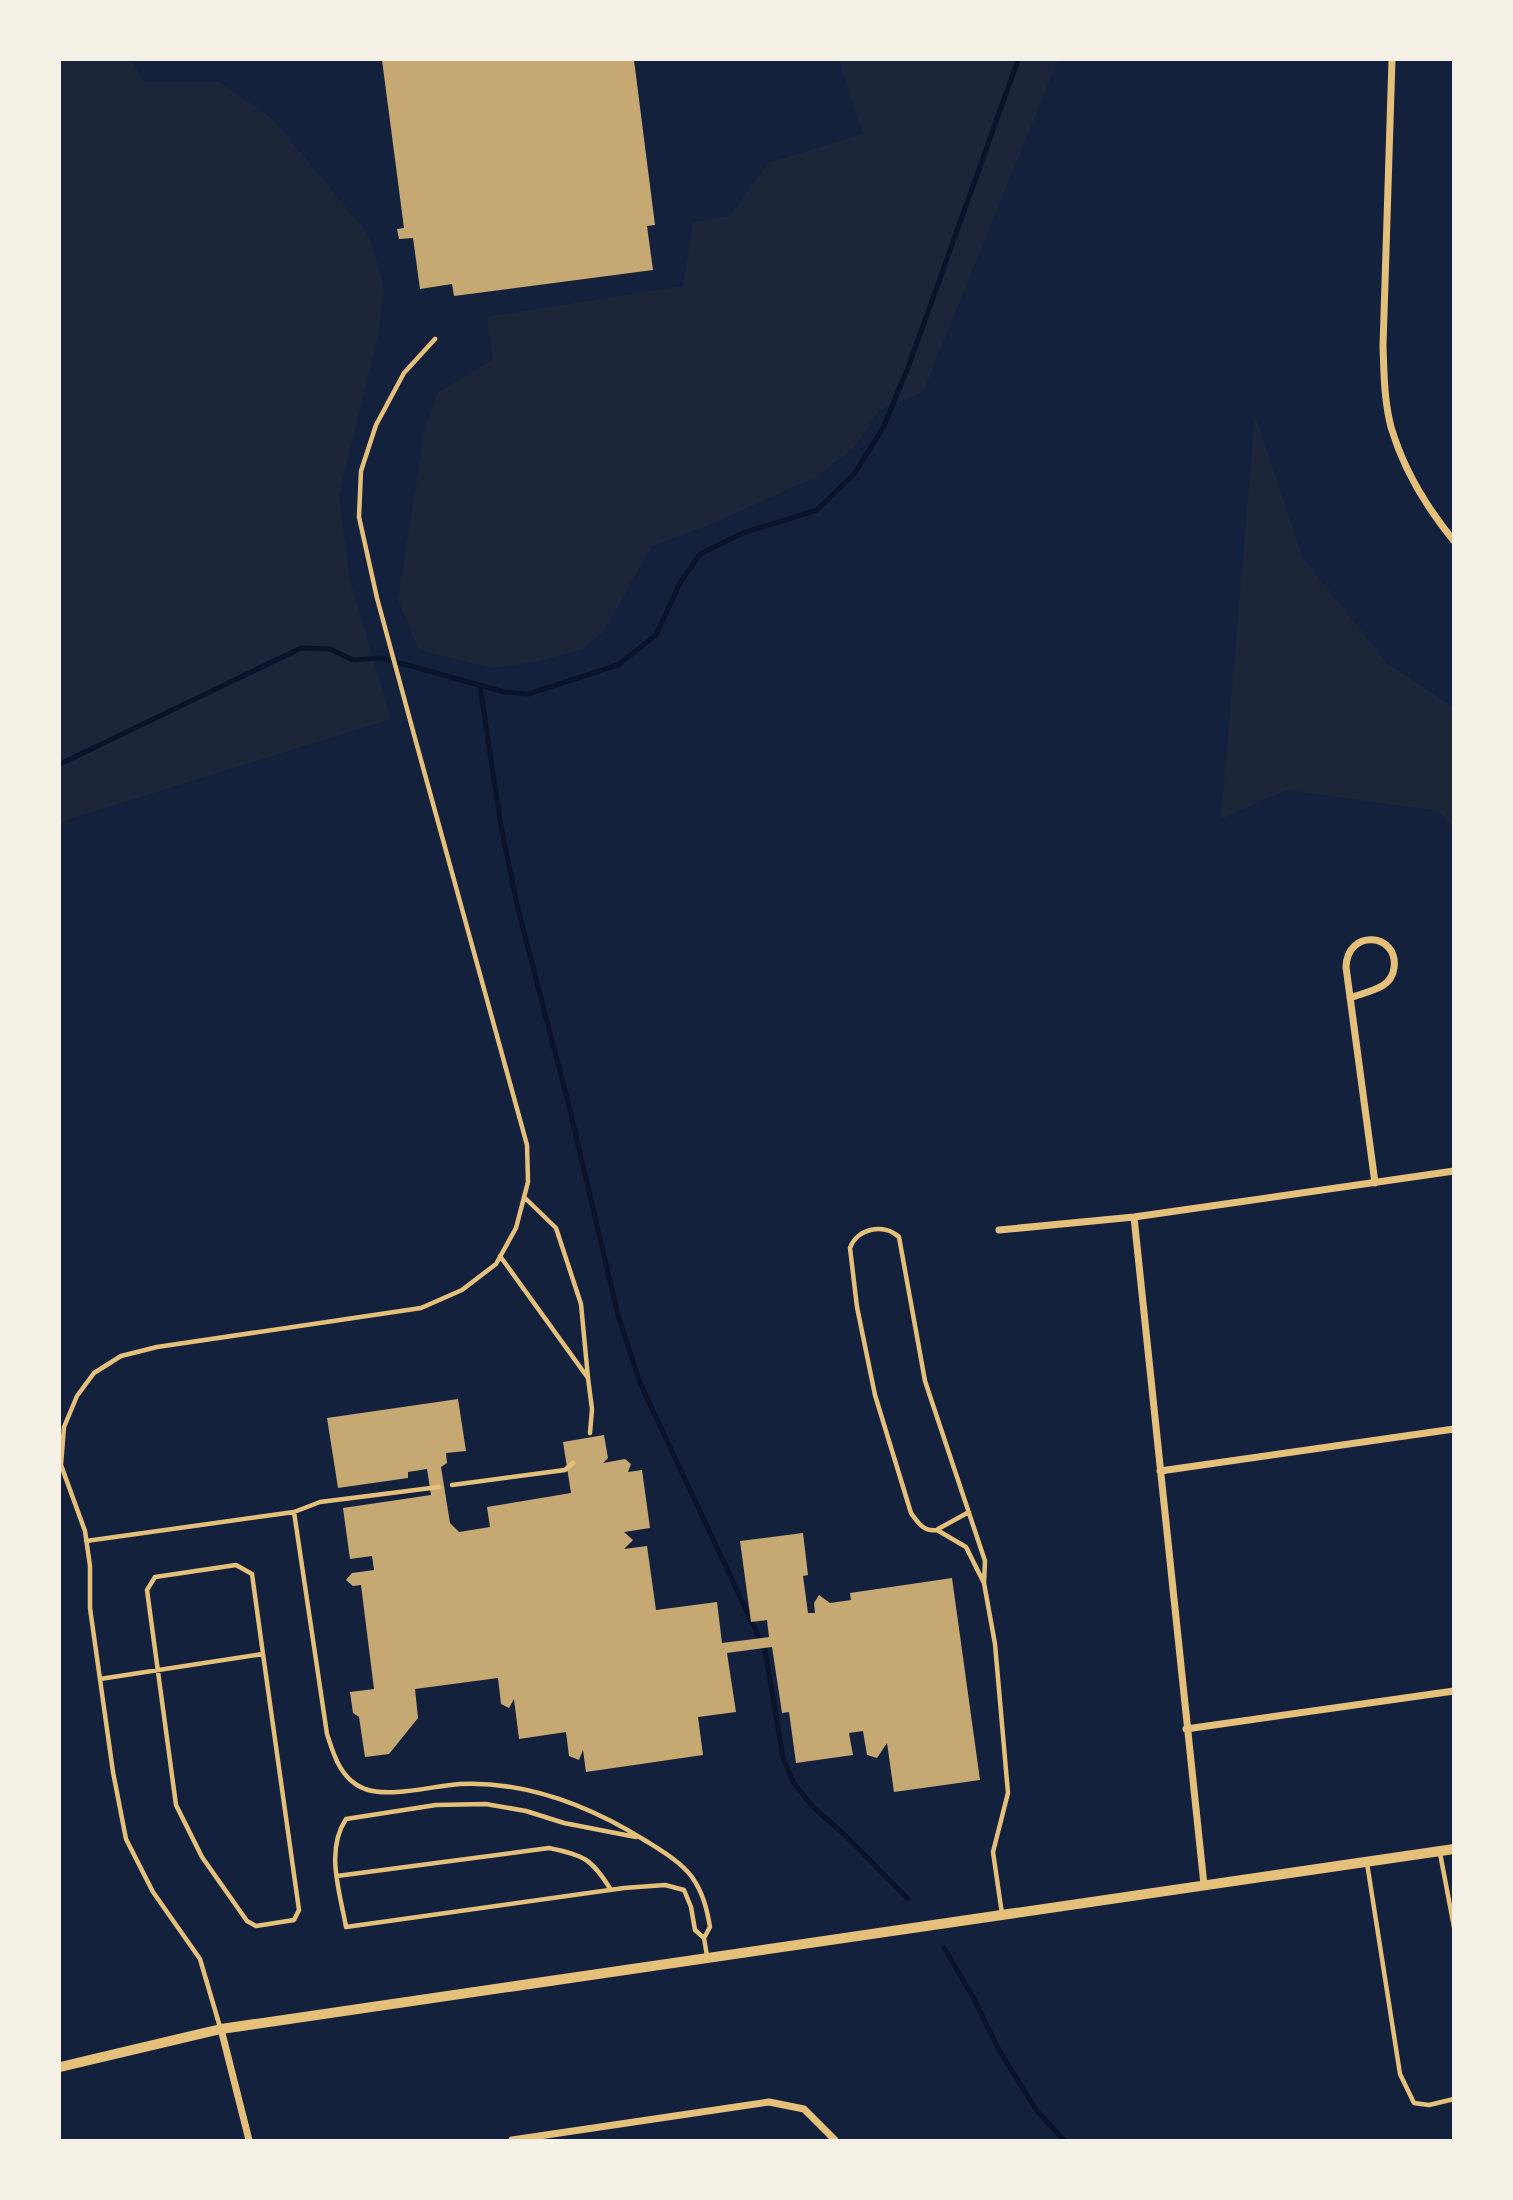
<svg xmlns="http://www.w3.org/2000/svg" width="1513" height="2200" font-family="Quicksand,sans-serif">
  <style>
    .green { fill: #1d2539 }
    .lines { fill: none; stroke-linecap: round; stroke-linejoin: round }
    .stream { stroke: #0b132b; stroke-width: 5 }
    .building { fill: #c6a872 }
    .service { stroke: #e5c07b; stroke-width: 4.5 }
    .minor { stroke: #e5c07b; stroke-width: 7 }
    .tertiary { stroke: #e5c07b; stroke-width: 10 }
  </style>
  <rect width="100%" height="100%" fill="#14213d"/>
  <path class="green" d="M60,60h71l13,22h75l55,38 96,117 14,52 -6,46 -39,161 11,85 41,138 -331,103z
    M839,60h219l-135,332 -43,18 -27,39 -39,29 -105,47 -57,21 -48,85 -20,18 -49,13 -43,6 -73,-18 -21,-50 27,-173 13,-34 55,-34 -6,-42 196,-31 10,-64 37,-6 38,-53 95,-29z
    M1255,416l47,141 86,107 65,43v120l-14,-16 -152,-21 -66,29z"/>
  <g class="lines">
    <path class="stream" d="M480,686l21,140 17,83 51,197 49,209 22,68 125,267 18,108 10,24 20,25 33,29 62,63
      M60,764l241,-116 29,1 23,11 29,-2 122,34 24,2 90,-29 38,-30 24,-52 20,-29 43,-21 74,-23 37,-36 29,-46 26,-63 109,-305
      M944,1948l28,47 27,55 38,61 27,29"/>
  </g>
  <path class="building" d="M382,60h252l21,165 -8,1 6,44 -199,26 -2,-12 -32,5 -7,-51 -14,1 -2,-10 7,-1z
    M458,1399l8,52 -20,2 1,10 -6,4 9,56 9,9 31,-5 -3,-20 84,-14 -8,-51 41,-7 4,23 -5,5 22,-4 6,5 -3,8 14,-2 8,58 -26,4 9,8 -9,9 23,-3 9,64 61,-8 5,41 47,-6 -2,-17 -16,2 -11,-81 63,-8 5,42 -5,1 5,37h7l-1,-10 5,-8 11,8 21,-3 -1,-7 102,-15 28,202 -86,12 -7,-49 -10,15 -10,-3 -4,-24 -14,2 4,22 -57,8 -7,-51 -7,1 -10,-66 -45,6 9,59 -38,5 5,38 -117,17 -3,-22 -4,10 -10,-4 -3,-24 -47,7 -5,-40 -5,9 -8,-4 -3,-26 -83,11 3,29 -29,36 -24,3 -6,-40 -6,-4 -3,-21 24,-3 -13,-104 -8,1 -7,-6 6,-7 22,-3 -2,-14 -22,3 -7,-51 88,-13 -4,-26 -19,3v6l-70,10 -11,-70z"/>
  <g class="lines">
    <path class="service" d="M500,1256l88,122 -7,-74 -25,-76 -32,-31
      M588,1378l4,31 -2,24
      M452,1485l113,-15 8,-7
      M294,1512l26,-10 119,-15
      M938,1529l31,-17
      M86,1541l208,-29 33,222c7,22 14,46 38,55 26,9 67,-3 95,-5 68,-3 130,22 186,57 16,10 35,21 46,36 11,16 15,32 18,50l-6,11
      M984,1583l-18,-36 -29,-17c-13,2 -19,-7 -26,-17l-36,-118 -18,-88 -7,-59c7,-20 34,-25 49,-11l26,144 60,180 -1,22 11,61 13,149 -15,59 9,62
      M100,1679c54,-8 108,-17 163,-25l-11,-80 -16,-9 -81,12 -8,13 29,215 26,52 45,64 9,5 38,-6 5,-10 -36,-256
      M636,1837l-72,-14 -38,-12 -40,-7 -50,1 -90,14c-21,32 -6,73 0,108l278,-39 41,-3 19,5 7,17 4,23 9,8 3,18
      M1440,1853l14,74
      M1367,1863l33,211 14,29 15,2 25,-6
      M337,1876l212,-28c35,7 43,11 62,42
      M220,2027l-20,-68 -47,-67 -27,-53 -13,-67 -23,-164v-42l-5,-35 -24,-66 3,-38 13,-31 17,-23 27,-17 36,-9 264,-39 41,-18 34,-26 20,-36 12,-46 -1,-37 -114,-414 -36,-133 -18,-81 2,-46 15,-46 28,-52 31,-34"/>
    <path class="minor" d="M1392,60l-9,286c1,27 1,54 8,81 12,41 36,81 63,114
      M1350,998c11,-4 23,-7 32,-12 7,-4 11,-10 12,-18 5,-35 -47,-40 -48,-1l29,216
      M1134,1217l70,668
      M999,1230l135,-13 320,-46
      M1160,1471l294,-42
      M1186,1729l268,-38
      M221,2029l28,111
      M512,2140l257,-38 35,7 31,31"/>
    <path class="tertiary" d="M60,2067l161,-38 1233,-180"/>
  </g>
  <rect width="1513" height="2200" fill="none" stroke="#f6f1e7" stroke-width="122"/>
</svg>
